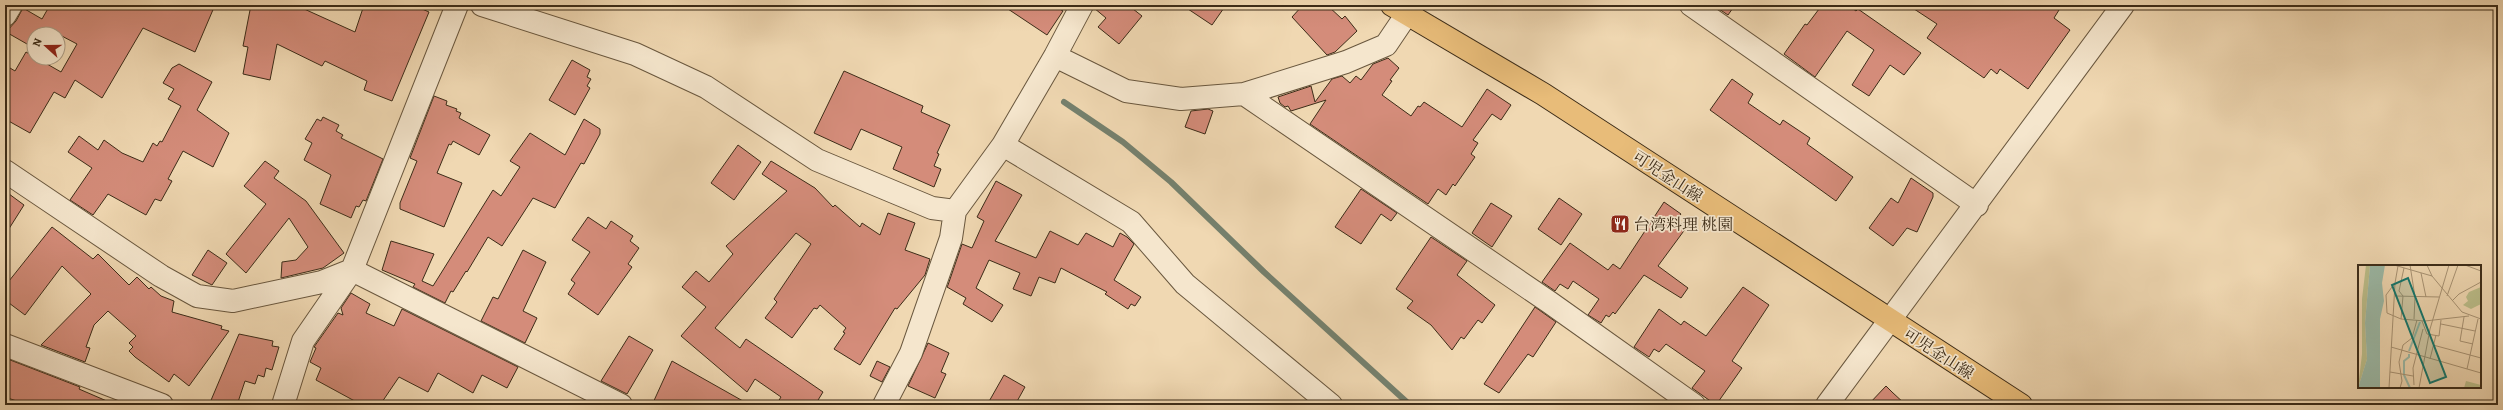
<svg xmlns="http://www.w3.org/2000/svg" width="2503" height="410" font-family="Alegreya,'Noto Serif JP',serif">
  <style>
    .lines { fill: none; stroke-linecap: round; stroke-linejoin: round }
    .stream { stroke: #75816e; stroke-width: 6 }
    .building { fill: #d48c7a; stroke: #3c2c18 }
    .minor-casing { stroke: #69573e; stroke-width: 24 }
    .major-casing { stroke: #3c2c18; stroke-width: 24 }
    .minor { stroke: #f5e6cd; stroke-width: 22 }
    .major { stroke: #e8bc79; stroke-width: 22 }
    .labels { text-anchor: middle; stroke-width: 3.5; stroke-linejoin: round; paint-order: stroke }
    .street-label { font-size: 16px; fill: #3c2c18; stroke: #f5e6cd }
    .poi-label { font-size: 16px; fill: #3c2c18; stroke: #f5e6cd; text-anchor: start }
    .inset-river { fill: none; stroke: #9bbaa8; stroke-width: 2 }
    .inset-road { fill: none; stroke: #a89374; stroke-width: 1 }
    .view { fill: #0f766e; fill-opacity: 0.15; stroke: #0f766e; stroke-width: 2 }
    .inset-edge { fill: none; stroke: #3c2c18; stroke-width: 2 }
  </style>
  <rect width="100%" height="100%" fill="#f0d8b2"/>
  <filter id="stains"><feTurbulence type="fractalNoise" baseFrequency=".005" numOctaves="4"/><feColorMatrix values="0 0 0 0 .2 0 0 0 0 .09 0 0 0 0 .02 0 0 0 .5 -.17"/></filter>
  <radialGradient id="worn" r=".72"><stop offset=".6" stop-color="#630" stop-opacity="0"/><stop offset="1" stop-color="#630" stop-opacity=".3"/></radialGradient>
  <g class="lines">
    <path class="stream" d="M1064,102l59,40 48,40 93,90 146,133"/>
  </g>
  <path class="building" d="M50,5h165l-20,47 -52,-24 -41,70 -27,-18 -10,18 -11,-6 -24,41 -25,-14v-54l10,6 11,-19 35,20 16,-28 -19,-10h-24v14l-28,-16 10,-11 7,-13 19,11z
    M251,5h52l-1,3 53,24 9,-27h49l16,7 -37,89 -28,-11 3,-9 -42,-20 -3,5 -45,-22 -7,36 -27,-6 5,-27 -5,-1z
    M1002,5h51l10,6 -16,24z
    M1094,5h34l14,11 -23,28 -21,-17 8,-9 -12,-10z
    M1182,5h44l-14,20z
    M1303,5h24l15,14 3,-3 12,15 -22,21 -8,3 -35,-38z
    M1713,5h22l-7,10z
    M1822,5h26l8,6 2,-2 63,44 -17,22 -14,-10 -21,31 -17,-11 22,-35 -27,-19 -32,46 -31,-23 21,-30 2,1z
    M1908,5h143l8,5 -5,8 16,12 -42,59 -28,-20 -3,5 -6,-5 -7,9 -57,-40 10,-14z
    M1388,58l11,10 -9,12 2,1 -10,14 29,21 7,-10 2,1 4,-5 38,25 25,-38 24,16 -10,15 -9,-6 -19,26 5,3 -7,11 4,3 -20,29 -2,-2 -7,11 -8,-6 -10,15 -118,-80 16,-24 -35,11 -3,-5 -3,1 -5,-4 -2,-6 33,-11 4,16 17,-23 10,-3 8,7 6,-7 5,4 12,-16z
    M572,60l18,10 -3,7 4,2 -4,7 3,2 -15,27 -26,-15z
    M179,64l33,18 -15,28 32,23 -16,34 -30,-16 -15,28 4,2 -11,20 -6,-2 -9,16 -38,-21 -15,21 -23,-15 22,-32 -24,-16 11,-16 19,14 6,-10 18,13 21,9 10,-19 4,3 3,-5 2,1 19,-36 -13,-7 6,-10 -11,-6 9,-15z
    M844,71l79,35 -2,6 29,13 -13,28 2,1 -5,12 7,3 -7,18 -41,-18 9,-22 -41,-18 -10,21 -37,-17z
    M1732,79l21,15 -5,9 32,22 3,-5 27,18 -3,6 46,33 -17,24 -126,-91z
    M434,96l13,5 -1,4 11,4 -1,2 5,2 -2,5 31,17 -11,20 -26,-14 -2,4 -2,-1 -12,29 25,10 -18,44 -44,-18v-6l17,-42 -7,-3z
    M1208,109l5,2 -8,23 -20,-7 6,-16z
    M323,117l16,8 -3,6 7,4 -2,3 42,21 -17,42 -3,-1 -4,7 -3,-1 -5,12 -31,-14 11,-29 -27,-15 8,-17 -7,-4 12,-20 4,2z
    M584,119l16,10v5l-16,30 -3,-1 -26,45 -22,-10 -31,48 -14,-9 -21,35 -1,-1 -13,21 -2,-1 -6,12 -32,-16 2,-3 -33,-14 9,-29 43,13 -12,27 11,5 60,-96 8,6 19,-29 -10,-6 20,-28 35,22z
    M738,145l23,17 -27,38 -23,-17z
    M265,161l14,10 -5,7 32,23 38,52 -21,15 -42,10 1,-16 14,-2 12,-13 -19,-29 -43,55 -20,-19 40,-50 -22,-18z
    M771,161l44,27 18,19 2,-2 25,22 2,-4 18,12 8,-22 27,10 -10,27 25,9 -5,16 -28,34 -2,-1 -35,57 -26,-16 11,-16 -2,-1 3,-4 -26,-23 -3,4 -3,-1 -22,30 -27,-20 12,-16 -3,-3 37,-55 -15,-11 -81,95 25,20 6,-9 77,53 -8,13h-39l5,-8 -26,-18 -8,13 -66,-56 25,-29 -24,-20 14,-16 13,11 24,-28 -7,-8 61,-55 -25,-17z
    M1911,178l22,15v4l-16,35 -10,-4 -14,18 -24,-18 22,-30 7,5z
    M996,181l26,14 -27,46 41,17 14,-27 28,14 8,-12 27,14 7,-14 7,4 7,7 -20,36 27,17 -6,9 -4,-2 -3,5 -23,-15 2,-2 -46,-24 -6,15 -16,-6 -8,19 -18,-7 7,-16 -31,-13 -13,28 27,17 -11,17 -29,-18 3,-6 -19,-11 1,-2 14,-41 10,4 12,-27 -7,-4z
    M1361,189l36,24 -6,8 -10,-7 -20,30 -26,-17z
    M5,191l19,14 -19,30z
    M1559,198l23,16 -21,31 -23,-16z
    M1664,202l17,12 -4,5 9,9 -28,38 30,22 -7,10 -37,-23 -29,39 -2,-2 -4,5 -3,-2 -5,8 -13,-8 11,-16 -26,-18 -5,8 -8,-5 -5,7 -13,-9 28,-39 38,27 5,-6 7,5z
    M1491,203l21,13 -20,31 -20,-14z
    M588,217l18,12 5,-8 22,15 -3,5 9,7 -11,16 4,3 -34,48 -30,-21 7,-11 -4,-3 19,-28 -18,-12z
    M52,227l41,32 5,-5 31,31 8,-8 12,12 2,-2 10,9 13,5 -2,11 50,14 -1,3 8,2 -40,55 -15,-12 -5,8 -34,-25 -6,-6 4,-4 -4,-4 7,-7 -28,-25 -14,14 -8,22 4,1 -5,14 -44,-17 50,-51 -29,-28 -37,49 -20,-15v-14z
    M1431,237l36,24 -10,14 38,30 -13,18 -4,-3 -14,19 -3,-2 -9,13 -21,-25 -24,-17 6,-7 -17,-12z
    M208,250l19,13 -15,22 -20,-10z
    M523,250l23,12 -23,49 14,7 -12,25 -44,-22 12,-24 5,2z
    M1743,287l26,18 -37,56 10,7 -26,37 -24,-17 13,-17 -39,-27 -7,8 -5,-3 -5,8 -15,-10 25,-38 22,16 3,-4 22,15z
    M351,293l19,11 -4,9 28,13 8,-17 116,58 -11,21 -25,-13 -9,18 -35,-20 -10,19 -29,-15 -19,28h-18l-46,-25 5,-12 -11,-6 6,-14 -2,-1 24,-34 5,2 -2,-7z
    M1535,307l21,15 -23,35 -5,-3 -29,39 -15,-9z
    M239,334l34,7 -1,5 7,1 -7,23 -6,-2 -2,9 -6,-2 -3,9 -10,-3 -8,24h-28z
    M629,336l24,14 -26,44 -26,-13z
    M928,343l21,10 -8,19 5,2 -11,24 -27,-12z
    M5,358l75,29 -1,2 37,16h-88l-23,-8z
    M672,361l78,44h-98z
    M877,361l13,6 -8,15 -12,-6z
    M1004,375l21,12 -10,18h-28z
    M1886,386l6,6 14,13h-38z"/>
  <g class="lines">
    <g class="minor-casing">
      <path id="minor" d="M482,5l153,49 71,33 111,73 115,48 23,3
        M1691,5l286,200
        M5,15l6,-10
        M1055,56l71,35 55,8 63,-5 102,-32 40,-17 27,-40
        M1244,94l305,208 145,103
        M1003,145l128,77 54,62 146,121
        M5,171l156,105 36,20 36,5 89,-19 30,-12 269,135
        M5,345l157,60
        M283,405l20,-64 49,-71 105,-265
        M884,405l27,-52 40,-115 4,-27 48,-66 52,-89 27,-51
        M1827,405l296,-400"/>
    </g>
    <g class="major-casing">
      <path id="major" d="M1392,5l151,89 478,311"/>
    </g>
    <use href="#minor" class="minor"/>
    <use href="#major" class="major"/>
  </g>
  <defs>
    <g id="restaurant-square" transform="scale(1)"><rect x="-9" y="-9" width="18" height="18" rx="4" fill="#8f2418" stroke="#f5e6cd"/><path d="M-5-6h1v4h1v-4h1v4h1v-4h1v5L-1.5 .5V6h-2V.5L-5-1ZM5-6V6H3V1.5H1.5Q1.5-4 5-6Z" fill="#fff"/></g>
  </defs>
  <g fill-rule="evenodd">
    <use href="#restaurant-square" x="1620" y="224"/>
  </g>
  <g class="labels">
    <g class="street-label">
      <text transform="translate(1668 176) rotate(33)" y="6">可児金山線</text>
      <text transform="translate(1939 353) rotate(33)" y="6">可児金山線</text>
    </g>
    <g class="poi-label">
      <text x="1634" y="230">台湾料理 桃園</text>
    </g>
  </g>
  <g transform="translate(2358 265)">
    <rect width="123" height="123" fill="#f0d8b2"/>
    <path d="M8,0h4l-5,58 2,36 -9,29 4,-34v-55zM123,22v17l-10,5 -8,-4 5,-4 -2,-4 3,-5zM108,116l15,4v3h-17z" fill="#bbbe8a"/>
    <path d="M12,0h15l-3,18 2,18 -4,18v69h-22l9,-29 -2,-36z" fill="#9bbaa8"/>
    <path class="inset-river" d="M51,86l11,-29M51,89v3l-5,4v14l6,13"/>
    <path class="inset-road" d="M36,0l38,11 30,36 19,7M52,0l5,32 -1,22M69,0l5,11M107,0l16,6M63,8l5,24M37,18l-9,12 1,18 14,6 24,2 44,-5M37,31l44,1M89,31l11,-31M94,36l7,-7 22,-12M106,52l-4,24 13,3M43,54l2,-23 -4,-5 5,-23M64,56l5,13 12,2 2,-16M83,59l34,7M75,80l48,13M33,82l90,26M72,94l6,-24M109,104l11,-50M32,107l23,4M56,120l-1,-17 10,-39M31,123l6,-105 3,-17M42,123l2,-7 -3,-19 4,-17 9,-7 5,-18M61,123l11,-59 19,-64"/>
    <path class="view" d="M50,13l38,99 -16,6 -38,-98z"/>
    <rect width="123" height="123" class="inset-edge"/>
  </g>
  <rect width="2503" height="410" fill="none" stroke="#f0d8b2" stroke-width="20"/>
  <rect x="6" y="6" width="2491" height="398" fill="none" stroke="#3c2c18" stroke-width="2"/>
  <rect x="10" y="10" width="2483" height="390" fill="none" stroke="#3c2c18"/>
  <g transform="translate(46 46) rotate(291)"><circle r="19" fill="#f5e6cd" stroke="#ab9c85"/>
  <path d="M0-3L7 15L0 10L-7 15Z" fill="#8f2418"/>
  <text y="-6" font-size="11" font-weight="bold" text-anchor="middle" fill="#3c2c18">N</text>
  </g>
  <rect width="100%" height="100%" filter="url(#stains)"/>
  <rect width="100%" height="100%" fill="url(#worn)"/>
</svg>
